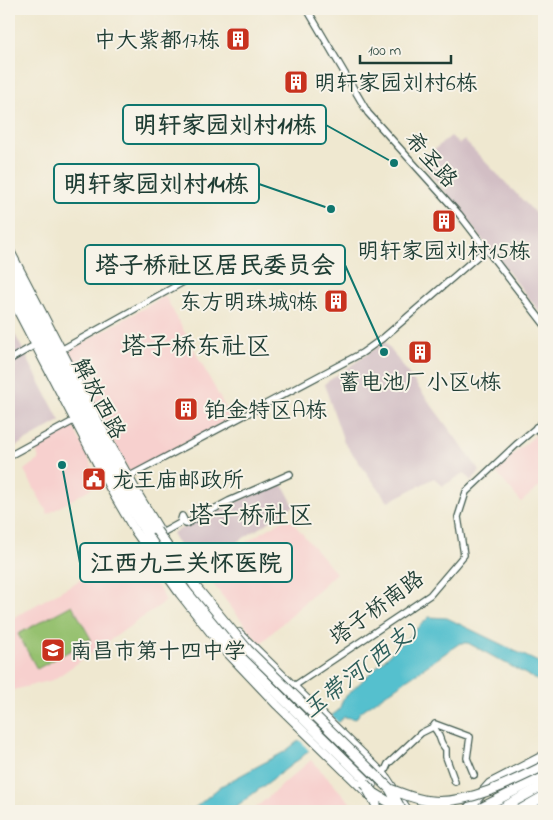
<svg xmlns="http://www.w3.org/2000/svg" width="553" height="820" font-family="'Indie Flower','LXGW WenKai TC',sans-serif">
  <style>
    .built { fill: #f7d0ce }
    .industrial { fill: #d2bec4 }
    .green { fill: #96c16f; stroke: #5a7f52 }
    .water { fill: #54c0ce; stroke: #3a7e81 }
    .pier { fill: #efe8d0 }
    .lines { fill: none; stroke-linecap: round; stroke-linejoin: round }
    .minor-casing { stroke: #3e574b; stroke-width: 8 }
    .secondary-casing { stroke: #3e574b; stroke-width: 10 }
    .primary-casing { stroke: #3e574b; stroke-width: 11 }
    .trunk-casing { stroke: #3e574b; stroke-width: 11 }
    .minor { stroke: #fff; stroke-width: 5.5 }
    .secondary { stroke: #fff; stroke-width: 8 }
    .primary { stroke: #fff; stroke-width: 9 }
    .trunk { stroke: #fff; stroke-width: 9 }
    .primary-bridge-casing { stroke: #3e574b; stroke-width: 11; stroke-linecap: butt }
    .primary-bridge { stroke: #fff; stroke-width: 9 }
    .labels { text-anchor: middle; stroke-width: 4; stroke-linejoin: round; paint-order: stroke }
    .poi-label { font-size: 22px; fill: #1f3d34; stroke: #f7f3e8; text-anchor: start }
    .street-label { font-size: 22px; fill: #1f3d34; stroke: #f7f3e8 }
    .water-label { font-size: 24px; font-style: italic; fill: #2c5e5a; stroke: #f7f3e8 }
    .quarter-label { font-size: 25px; fill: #1f3d34; stroke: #f7f3e8 }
    .leader { fill: none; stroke: #0f766e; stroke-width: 2 }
    .callout-dot { fill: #0f766e; stroke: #f7f3e8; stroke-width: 2 }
    .callout { fill: #f7f3e8; stroke: #0f766e; stroke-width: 2 }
    .callout-label { font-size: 24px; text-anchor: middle; font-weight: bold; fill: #1f3d34 }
  </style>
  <rect width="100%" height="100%" fill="#f7f3e8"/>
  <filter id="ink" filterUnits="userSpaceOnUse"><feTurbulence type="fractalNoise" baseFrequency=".02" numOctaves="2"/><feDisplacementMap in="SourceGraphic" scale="10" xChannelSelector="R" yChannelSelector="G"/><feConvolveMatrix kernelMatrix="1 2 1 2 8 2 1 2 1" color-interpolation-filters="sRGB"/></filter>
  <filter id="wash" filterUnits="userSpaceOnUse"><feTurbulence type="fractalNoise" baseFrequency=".0096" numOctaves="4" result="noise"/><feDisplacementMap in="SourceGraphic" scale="20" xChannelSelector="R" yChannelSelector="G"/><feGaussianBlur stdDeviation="1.12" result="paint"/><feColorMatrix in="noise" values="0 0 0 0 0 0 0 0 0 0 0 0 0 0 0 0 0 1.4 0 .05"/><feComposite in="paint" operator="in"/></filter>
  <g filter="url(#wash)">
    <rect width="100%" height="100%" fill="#efe8d0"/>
    <path class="built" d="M165,296l66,122 -101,55 -63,-121z
      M72,424l28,59 -52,31 -24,-44 15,-10 -4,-15z
      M537,434l7,9v40l-23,19 -27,-32z
      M288,517l48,56 -76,71 -59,-75z
      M137,548l29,53 -113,79 -44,11v-71z
      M311,760l47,51h-106z"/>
    <path class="industrial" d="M451,136l8,8 5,-4 80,82v95l-124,-156z
      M9,323l51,98 -51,29z
      M385,342l95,129 -9,10 -7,-8 -21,13 -9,-8 -46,24 -44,-60 -20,-58z
      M281,481l13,25 -101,64 -21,-37z"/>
    <path class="green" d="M72,605l19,34 -54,30 -19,-35z"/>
    <path class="water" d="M429,617l18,1 97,47v19l-76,-41h-8l-100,69 -4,7 -12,-2 -42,40 -72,54h-39l30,-25 63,-34 55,-42 4,-11z"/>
    <path class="pier" d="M330,714l10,11 -29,28 -13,-15z"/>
  </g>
  <g filter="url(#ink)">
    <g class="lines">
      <g class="minor-casing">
        <path id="minor" d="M307,9l61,104 91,101 85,110
          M61,350l133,-74
          M9,360l26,-15
          M536,427l8,9
          M9,456l68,-37
          M128,477l234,-124 21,-15 103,-89
          M162,533l18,-10 2,-7 4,8 43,-23 61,-27
          M291,688l139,-93 34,-40 -6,-38 8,-25 52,-49 26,-22
          M433,727c9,8 5,15 13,22v8l9,25
          M383,775l5,-11 33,-31 12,-6 2,-3 35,13 -3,21 7,17"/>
      </g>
      <g class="secondary-casing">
        <path id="secondary" d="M9,249l98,189 32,58 23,38
          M9,294l101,194 25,43 45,63 42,53 55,58 92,90 24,16
          M239,633l146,143 23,35"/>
      </g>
      <g class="primary-casing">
        <path id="primary" d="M9,263l78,151 64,116 8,12
          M9,278l102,198 49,80 56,74 66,68 90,88
          M197,595l38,46
          M466,811l24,-27 54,-28
          M475,811l69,-35
          M536,811l8,-4"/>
      </g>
      <g class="trunk-casing">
        <path id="trunk" d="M497,811l47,-26
          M518,811l26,-15"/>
      </g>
      <use href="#minor" class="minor"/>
      <use href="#secondary" class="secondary"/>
      <use href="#primary" class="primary"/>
      <use href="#trunk" class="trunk"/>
      <g class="primary-bridge-casing">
        <path id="primary-bridge" d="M156,530l38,55 54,65 142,139 12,22
          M364,783l10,10 26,16
          M390,789c14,5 26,11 41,12 35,4 83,-20 113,-35
          M368,790l8,14 1,7"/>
      </g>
      <use href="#primary-bridge" class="primary-bridge"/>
    </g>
  </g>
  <defs>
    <g id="building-square" transform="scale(1.25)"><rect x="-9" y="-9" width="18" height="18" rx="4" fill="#c8321e" stroke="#f7f3e8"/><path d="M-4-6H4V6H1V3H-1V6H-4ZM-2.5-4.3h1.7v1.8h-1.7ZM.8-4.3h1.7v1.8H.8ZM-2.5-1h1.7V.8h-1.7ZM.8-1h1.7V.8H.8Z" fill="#fff"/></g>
    <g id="civic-square" transform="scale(1.25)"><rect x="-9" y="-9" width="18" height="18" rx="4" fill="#c8321e" stroke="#f7f3e8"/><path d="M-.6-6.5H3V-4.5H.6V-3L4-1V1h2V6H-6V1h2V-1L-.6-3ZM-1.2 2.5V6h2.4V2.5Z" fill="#fff"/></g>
    <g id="school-square" transform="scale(1.25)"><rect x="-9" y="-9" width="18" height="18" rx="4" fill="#c8321e" stroke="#f7f3e8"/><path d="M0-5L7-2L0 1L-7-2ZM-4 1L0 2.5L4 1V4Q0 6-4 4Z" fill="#fff"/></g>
  </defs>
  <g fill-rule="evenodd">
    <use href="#building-square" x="238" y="39"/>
    <use href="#building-square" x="296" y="82"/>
    <use href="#building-square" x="444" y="221"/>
    <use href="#building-square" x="336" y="301"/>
    <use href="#building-square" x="420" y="352"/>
    <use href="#building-square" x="186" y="409"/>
    <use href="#civic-square" x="94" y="479"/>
    <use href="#school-square" x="53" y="650"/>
  </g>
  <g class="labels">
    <g class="poi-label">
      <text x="220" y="47" text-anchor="end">中大紫都17栋</text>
      <text x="314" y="90">明轩家园刘村6栋</text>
      <text x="444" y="258" text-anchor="middle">明轩家园刘村15栋</text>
      <text x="318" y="309" text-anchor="end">东方明珠城9栋</text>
      <text x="420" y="389" text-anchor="middle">蓄电池厂小区4栋</text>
      <text x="204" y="417">铂金特区A栋</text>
      <text x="112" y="487">龙王庙邮政所</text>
      <text x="70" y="658">南昌市第十四中学</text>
    </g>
    <g class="street-label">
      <text transform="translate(432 159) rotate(48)" y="8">希圣路</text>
      <text transform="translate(100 398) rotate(62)" y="8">解放西路</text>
      <text transform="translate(376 607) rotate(-36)" y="8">塔子桥南路</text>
    </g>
    <g class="water-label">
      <text transform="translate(359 670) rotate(-38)" y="8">玉带河(西支)</text>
    </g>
    <g class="quarter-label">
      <text x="196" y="354">塔子桥东社区</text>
      <text x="251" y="523">塔子桥社区</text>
    </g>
  </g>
  <path class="leader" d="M394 163L326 125M331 209L259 184M384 352L345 265M62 465L80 563"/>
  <g class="callout-dot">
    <circle cx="394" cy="163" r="5"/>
    <circle cx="331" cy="209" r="5"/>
    <circle cx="384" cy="352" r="5"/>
    <circle cx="62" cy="465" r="5"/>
  </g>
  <g class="callout">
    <rect x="123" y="105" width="203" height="39" rx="5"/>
    <rect x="54" y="164" width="205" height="39" rx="5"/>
    <rect x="85" y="245" width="260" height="39" rx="5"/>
    <rect x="80" y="543" width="212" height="39" rx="5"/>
  </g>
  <g class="callout-label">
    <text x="225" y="133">明轩家园刘村11栋</text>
    <text x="156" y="192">明轩家园刘村14栋</text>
    <text x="215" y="273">塔子桥社区居民委员会</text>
    <text x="186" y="571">江西九三关怀医院</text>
  </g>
  <rect width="553" height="820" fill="none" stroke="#f7f3e8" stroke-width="30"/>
  <path d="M360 55v8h91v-8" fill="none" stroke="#1f3d34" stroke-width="2.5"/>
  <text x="368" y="55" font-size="15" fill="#1f3d34" stroke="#f7f3e8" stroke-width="4" paint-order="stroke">100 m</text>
</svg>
